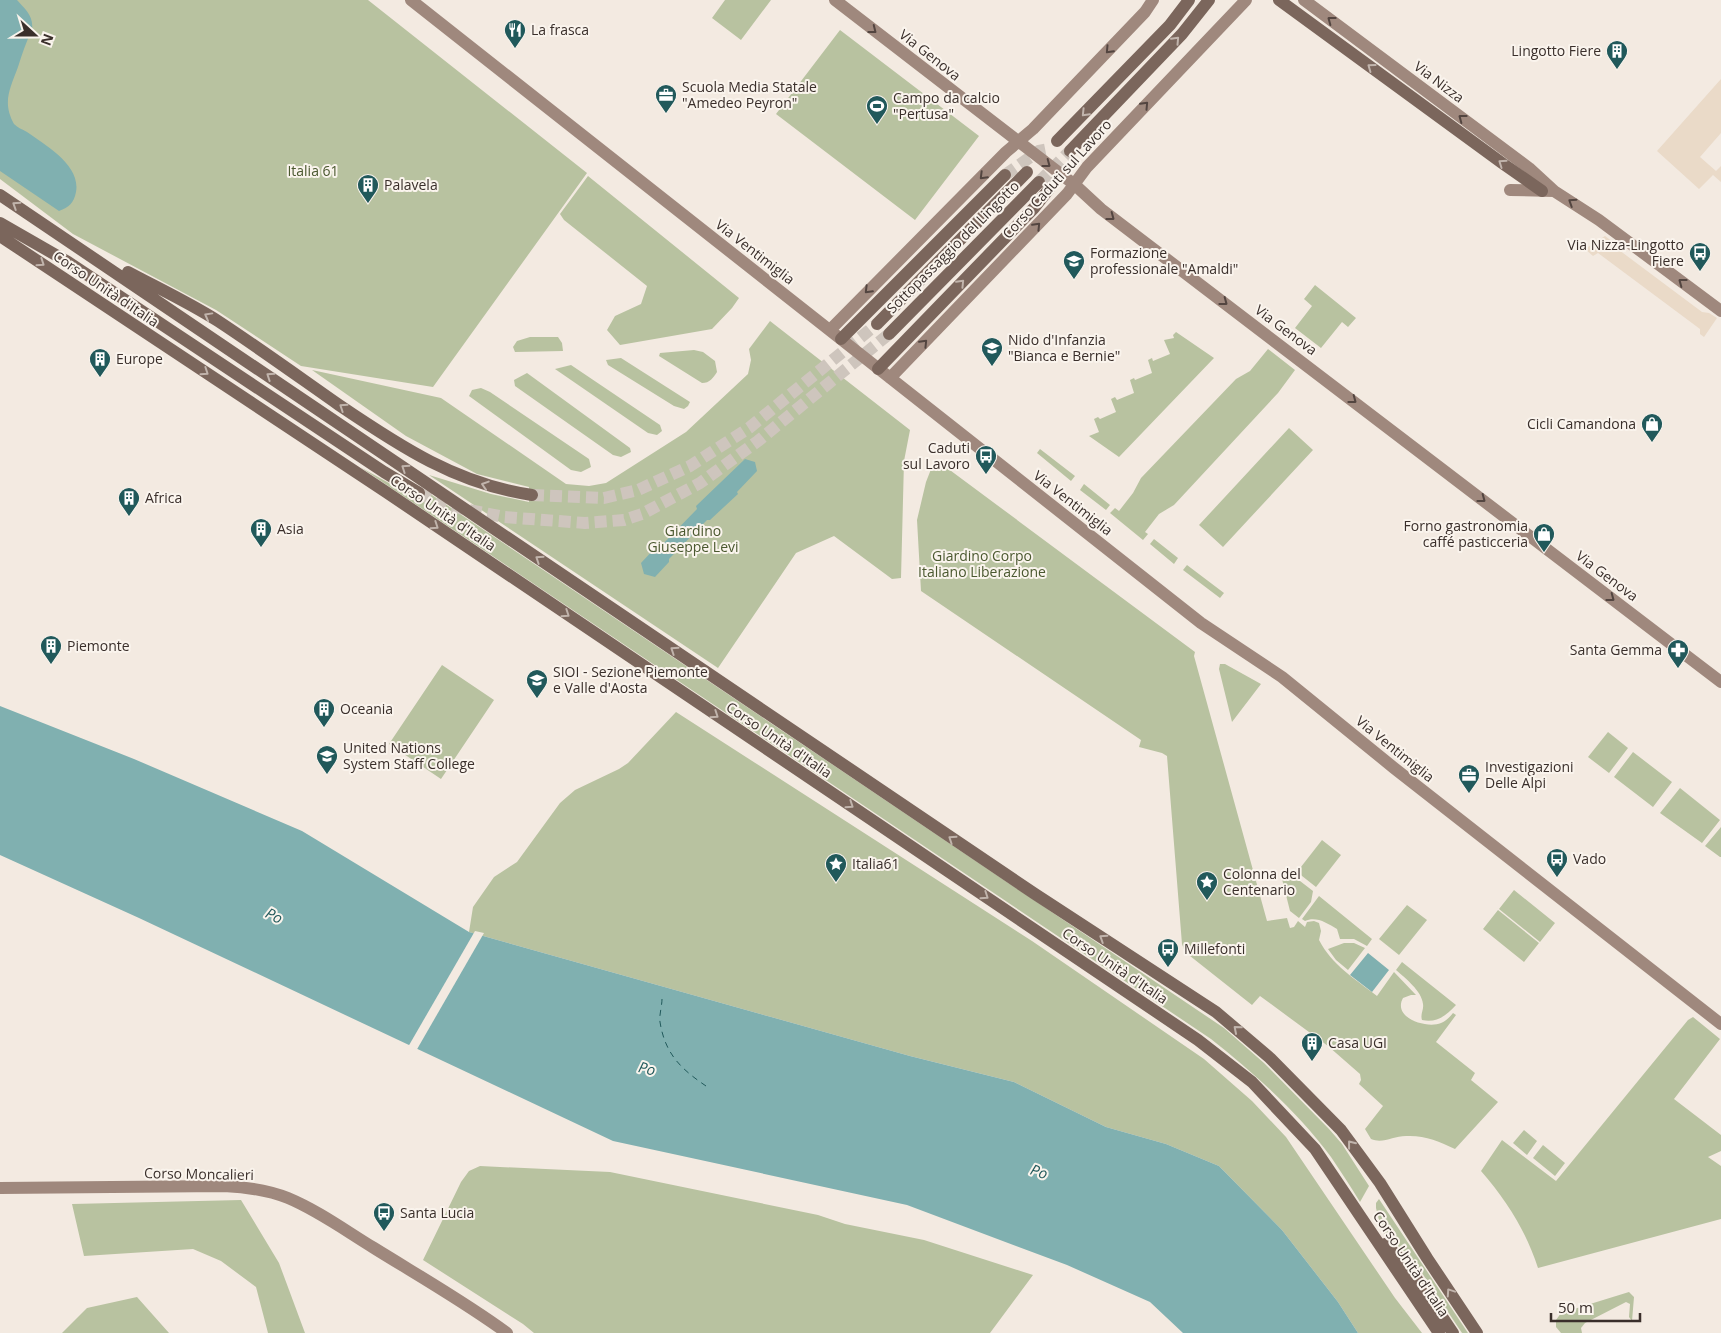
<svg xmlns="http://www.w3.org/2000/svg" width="1721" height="1333" font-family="'Open Sans',sans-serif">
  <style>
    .green { fill: #b8c2a0 }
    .plaza { fill: #eadac8 }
    .water { fill: #80b0b0 }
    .pier { fill: #f3eae1 }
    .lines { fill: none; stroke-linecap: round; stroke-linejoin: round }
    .ferry { stroke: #21595b; stroke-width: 1; stroke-dasharray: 6 5; stroke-linecap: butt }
    .primary-tunnel { stroke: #cec5bd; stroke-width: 12; stroke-dasharray: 12 6; stroke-linecap: butt }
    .secondary { stroke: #9f887d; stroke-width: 12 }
    .primary { stroke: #7b665c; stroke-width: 12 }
    .oneway { stroke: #534540 }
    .oneway2 { stroke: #c1b4ac }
    .labels { text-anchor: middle; stroke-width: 4; stroke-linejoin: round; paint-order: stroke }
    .poi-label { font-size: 14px; fill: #3a2f2b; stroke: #faf4ed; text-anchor: start }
    .street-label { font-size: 14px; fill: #3a2f2b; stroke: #faf4ed }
    .park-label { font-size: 14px; fill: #4a582f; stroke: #faf4ed }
    .water-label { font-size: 15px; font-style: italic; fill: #21595b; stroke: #faf4ed }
  </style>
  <rect width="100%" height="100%" fill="#f3eae1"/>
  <path class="green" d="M0,0h368l219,173 -154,214 -132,-21 -85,-56 -143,-76 -73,-55z
    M725,0h46l-30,40 -29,-22z
    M840,30l139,106 -64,84 -139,-106z
    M588,176l151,122 -7,10 -20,21 -92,16 -13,-15 8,-14 26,-12 6,-18 -83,-66 -4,-6z
    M1315,285l41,33 -8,9 -6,-5 -21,26 -26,-20 17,-22 -8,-7z
    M770,321l140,109 -6,31 -3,117 -9,1 -58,-43 -38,17 -78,115 -289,-193 62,19 38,8v-15l-52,-13 -71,-38 -94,-66 129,28 125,86 23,2 17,-3 80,-51 62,-58 3,-14 -2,-11z
    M1176,332l38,26 -95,99 -30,-21 10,-4 -5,-13 4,-2 2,2 16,-7 -5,-13 4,-2 2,3 17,-7 -4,-13 4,-2 1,2 17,-7 -4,-13 4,-2 1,3 17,-7 -6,-14 10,-2 -1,-3z
    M530,337h28l4,6 1,8 -48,1 -2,-5 4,-6z
    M1268,349l27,21 -17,23 -104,112 -15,9 -14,18 3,2 -5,6 -33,-27 5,-5 4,3 14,-18 8,-15 95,-99 14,-8z
    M694,350l9,2 12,9 2,11c-4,6 -7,11 -15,11l-43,-27 1,-3z
    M621,358l69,44 -2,4 -4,3 -10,-3 -66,-41 -2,-5z
    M571,365l89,60 2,6 -5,4 -9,-2 -93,-64z
    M527,373l103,75 1,4 -10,5 -8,-2 -98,-69 -1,-6z
    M481,388l9,4 99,67 2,8 -10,5 -10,-2 -102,-74 3,-6z
    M1289,428l24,22 -90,97 -24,-22z
    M1040,449l35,27 -4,5 -34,-28z
    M935,459l260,193 -1,4 73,265 20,-3 3,10 4,-1 4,-6 7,6 2,-5 7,-1 5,2 2,8 -2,9c13,25 36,39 58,56l17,-24 22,23h-5l-8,3c-11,20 24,31 38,25 5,-2 9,-6 12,-10l3,2 -20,27 39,31 -4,7 27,22 -43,47c-16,-8 -31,-14 -49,-13 -13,0 -23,8 -35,3l-6,-10 18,-23 -24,-22 2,-4 -1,-6 -32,-28 -68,-50 -8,9 -67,-53 -3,-8 -15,-188 -5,-3 -23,-6 2,-7 -220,-149 -4,-71 9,-38z
    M360,467l56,31 4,-11 804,541 40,35 65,66 13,15 27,42 -9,16c-9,-15 -19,-30 -29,-45 -33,-45 -76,-83 -120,-118z
    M1084,484l26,21 -4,5 -26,-20z
    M1154,539l24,19 -4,6 -24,-20z
    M1187,565l37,28 -4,5 -37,-28z
    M1220,664h5l36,20 -29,38 -13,-53z
    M442,665l52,35 -53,79 -52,-35z
    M676,712l356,229 172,118 48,42 34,36 109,161 27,35h-64l-20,-31 -56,-72 -63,-64 -53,-22 -60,-17 -92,-45 -104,-26 -441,-124 4,-25 21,-30 23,-15 43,-59 15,-13 44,-21 9,-6z
    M1608,732l20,16 -19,25 -21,-16z
    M1633,752l39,30 -19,25 -39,-30z
    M1680,788l40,32 -18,23 -42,-30z
    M1721,827v30h-1l-15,-11z
    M1322,840l19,15 -25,32 -19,-15z
    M1287,871l26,20 -2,11 -12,16 -9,-7 -8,-32z
    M1514,890l41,33 -15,19 -41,-33z
    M1319,896l53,43 -5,7 -13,-7h-14l-3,-10c-10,-6 -21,-13 -32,-8l-3,-2z
    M1407,905l20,15 -28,35 -20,-16z
    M1498,910l41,33 -15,19 -41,-33z
    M1344,943h10l11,5 -17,22 -12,-10 -8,-11z
    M1402,962l54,43c-10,11 -19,18 -34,15 -2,-6 2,-10 1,-16 -1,-13 -18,-26 -27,-34z
    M1693,1017l27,22 -46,60 47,36v16l-13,6 13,9v53l-183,49c-12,-37 -31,-67 -57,-97l21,-31 54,41 132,-161z
    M1524,1130l13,11 -10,14 -14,-12z
    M1543,1145l22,18 -10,13 -22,-18z
    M480,1166l130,6 208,43 27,9 79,16 109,35 -43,58h-456l-11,-9 -100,-64 38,-78 8,-11z
    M1379,1199l89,134h-6l-50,-75 -30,-26 -6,-24v-5z
    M241,1200l38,63 26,70h-37l-12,-46 -35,-26 -28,-12 -109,7 -12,-52z
    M1629,1292l5,5 -2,24 -3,-4 1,-13 -4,-2 -41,21 -4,5 1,5h-21l-5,-6v-7l5,-7z
    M137,1297l32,36h-107l25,-25z"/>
  <path class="plaza" d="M1721,79v54l-21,24 16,14 5,-5v16l-8,-7 -14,14 -42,-38z
    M1605,236l12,9 2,5 83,62 7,1 8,5 -13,19 -4,-3v-5l-102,-76 -5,3 -8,-7z"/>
  <path class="water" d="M0,0h17c8,9 17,16 15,30 -6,12 -10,24 -14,37 -8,22 -16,35 -4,57 4,4 8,5 13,8 18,13 54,33 49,60 -2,11 -7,15 -17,19l-59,-40z
    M745,459l10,3 2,9 -20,21 1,2 -28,26h-3l-38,39v3l-14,15 -11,-3 -3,-11 14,-15 3,1 39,-40 -1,-3z
    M0,706l134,53 168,72 167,101 441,124 104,26 92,45 60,17 53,22 63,64 56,72 20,31h-175l-33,-31 -83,-37 -160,-60 -294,-64 -474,-223 -139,-63z
    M1368,953l21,17 -17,22 -22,-17z"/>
  <path class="pier" d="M475,931l9,2 -68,118 -8,-4z"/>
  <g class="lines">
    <path class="ferry" d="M662,999c0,7 -3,16 -2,23 5,32 21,47 46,64"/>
    <path class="primary-tunnel" d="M1005,175l34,-24 10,-2
      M1039,182l31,-31
      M1049,189l13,-26
      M419,493l20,11 65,13 81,6 39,-3 18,-6 58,-31 58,-42 131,-107
      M532,495l72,3 34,-8 52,-24 59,-38 128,-104"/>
    <path class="secondary" d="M411,0l790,623 81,54 112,91 327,256
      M835,0l240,185 26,24 620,473
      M1304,0l225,168 25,23
      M1510,190l44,1 45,29 122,91
      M830,330l176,-178 27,-23 112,-117 8,-12
      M890,378l177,-184 20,-27 159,-167
      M0,1188l224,-2c22,1 44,4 64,12 31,13 58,33 86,50 45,28 91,54 133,85"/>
    <path class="primary" d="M1279,0l223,163 40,28
      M1057,141l113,-116 19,-25
      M1070,151l112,-117 27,-34
      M0,195l1035,699 181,118 54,46 71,72 39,53 47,75 50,75
      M0,223l68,39 316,210 35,21
      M0,236l386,256 812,548 54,42 63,67 124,184
      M128,272c30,16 62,31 90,49 41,27 81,56 121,84 62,42 118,79 193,90
      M877,324l150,-152
      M889,334l150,-152
      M841,339l164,-164
      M878,369l156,-161 15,-19
      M1385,1244l23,22 45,67"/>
  </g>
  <defs><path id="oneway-chevron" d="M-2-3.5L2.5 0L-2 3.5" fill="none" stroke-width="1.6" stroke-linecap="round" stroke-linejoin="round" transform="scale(1.25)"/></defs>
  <g class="oneway">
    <use href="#oneway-chevron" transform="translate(1331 20) rotate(-143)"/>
    <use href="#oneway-chevron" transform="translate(873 30) rotate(38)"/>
    <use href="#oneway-chevron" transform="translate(1109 50) rotate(133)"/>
    <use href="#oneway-chevron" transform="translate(1145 105) rotate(-47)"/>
    <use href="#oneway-chevron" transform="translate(1462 118) rotate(-143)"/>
    <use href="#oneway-chevron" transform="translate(1047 164) rotate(37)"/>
    <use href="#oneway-chevron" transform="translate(983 176) rotate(135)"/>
    <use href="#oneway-chevron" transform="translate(1572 202) rotate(-147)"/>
    <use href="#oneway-chevron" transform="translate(1111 217) rotate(37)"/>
    <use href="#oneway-chevron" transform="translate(1037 226) rotate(-46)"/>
    <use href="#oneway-chevron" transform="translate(1682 282) rotate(-143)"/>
    <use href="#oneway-chevron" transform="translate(868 290) rotate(135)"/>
    <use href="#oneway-chevron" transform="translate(1224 302) rotate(37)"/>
    <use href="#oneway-chevron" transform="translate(924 343) rotate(-46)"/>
    <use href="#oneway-chevron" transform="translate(1353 400) rotate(37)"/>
    <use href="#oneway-chevron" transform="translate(1482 499) rotate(37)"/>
    <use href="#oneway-chevron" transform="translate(1611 598) rotate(37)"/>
  </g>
  <g class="oneway2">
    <use href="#oneway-chevron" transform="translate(1176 40) rotate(-47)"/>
    <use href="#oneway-chevron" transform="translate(1371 67) rotate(-144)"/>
    <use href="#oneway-chevron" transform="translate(1085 113) rotate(134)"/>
    <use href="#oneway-chevron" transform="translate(1502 163) rotate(-145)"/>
    <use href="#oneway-chevron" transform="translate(16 205) rotate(-147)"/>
    <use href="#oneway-chevron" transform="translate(41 263) rotate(34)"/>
    <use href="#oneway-chevron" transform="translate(961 283) rotate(-46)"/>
    <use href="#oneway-chevron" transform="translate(208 316) rotate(-151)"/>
    <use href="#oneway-chevron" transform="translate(205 372) rotate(34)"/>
    <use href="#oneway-chevron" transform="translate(270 376) rotate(-146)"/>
    <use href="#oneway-chevron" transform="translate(343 407) rotate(-146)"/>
    <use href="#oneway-chevron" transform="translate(405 468) rotate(-146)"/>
    <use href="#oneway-chevron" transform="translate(485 485) rotate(-162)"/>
    <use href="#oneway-chevron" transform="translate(435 526) rotate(34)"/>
    <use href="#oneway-chevron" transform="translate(539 559) rotate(-146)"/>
    <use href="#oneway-chevron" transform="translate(566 614) rotate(34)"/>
    <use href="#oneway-chevron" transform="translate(674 650) rotate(-146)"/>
    <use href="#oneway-chevron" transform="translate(715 715) rotate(34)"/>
    <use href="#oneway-chevron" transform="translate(850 805) rotate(34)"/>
    <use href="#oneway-chevron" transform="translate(952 839) rotate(-146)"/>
    <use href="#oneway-chevron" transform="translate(985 896) rotate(34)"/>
    <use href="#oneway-chevron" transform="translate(1103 938) rotate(-147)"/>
    <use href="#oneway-chevron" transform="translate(1237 1029) rotate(-139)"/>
    <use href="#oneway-chevron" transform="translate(1351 1144) rotate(-128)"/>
    <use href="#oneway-chevron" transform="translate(1450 1292) rotate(-124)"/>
  </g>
  <defs>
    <g id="restaurant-pin" transform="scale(1.125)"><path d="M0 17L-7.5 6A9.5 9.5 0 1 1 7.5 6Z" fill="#21595b" stroke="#faf4ed"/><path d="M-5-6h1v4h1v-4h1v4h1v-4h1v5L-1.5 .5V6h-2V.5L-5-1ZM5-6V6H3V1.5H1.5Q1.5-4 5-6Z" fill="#fff"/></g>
    <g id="building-pin" transform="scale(1.125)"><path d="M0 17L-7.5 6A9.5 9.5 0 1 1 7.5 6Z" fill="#21595b" stroke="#faf4ed"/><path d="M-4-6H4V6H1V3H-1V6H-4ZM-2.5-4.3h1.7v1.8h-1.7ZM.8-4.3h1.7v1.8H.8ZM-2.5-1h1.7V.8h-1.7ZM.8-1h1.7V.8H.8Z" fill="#fff"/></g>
    <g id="office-pin" transform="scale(1.125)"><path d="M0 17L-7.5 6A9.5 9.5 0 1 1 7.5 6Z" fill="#21595b" stroke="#faf4ed"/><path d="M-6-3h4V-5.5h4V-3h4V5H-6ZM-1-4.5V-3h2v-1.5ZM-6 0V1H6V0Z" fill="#fff"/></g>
    <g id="stadium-pin" transform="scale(1.125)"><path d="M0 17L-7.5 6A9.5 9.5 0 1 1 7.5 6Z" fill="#21595b" stroke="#faf4ed"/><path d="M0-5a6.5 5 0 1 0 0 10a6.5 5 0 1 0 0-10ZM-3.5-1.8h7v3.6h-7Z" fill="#fff"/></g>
    <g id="bus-pin" transform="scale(1.125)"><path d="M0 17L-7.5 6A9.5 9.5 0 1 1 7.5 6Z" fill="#21595b" stroke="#faf4ed"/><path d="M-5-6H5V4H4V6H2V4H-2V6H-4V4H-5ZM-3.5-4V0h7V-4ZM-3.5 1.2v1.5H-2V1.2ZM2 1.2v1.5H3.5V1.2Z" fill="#fff"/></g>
    <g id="school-pin" transform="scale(1.125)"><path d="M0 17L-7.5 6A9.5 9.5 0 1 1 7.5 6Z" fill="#21595b" stroke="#faf4ed"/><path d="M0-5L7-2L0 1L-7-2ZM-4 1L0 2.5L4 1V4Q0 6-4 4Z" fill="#fff"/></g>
    <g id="shop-pin" transform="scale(1.125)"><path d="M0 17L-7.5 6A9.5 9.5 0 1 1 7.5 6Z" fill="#21595b" stroke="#faf4ed"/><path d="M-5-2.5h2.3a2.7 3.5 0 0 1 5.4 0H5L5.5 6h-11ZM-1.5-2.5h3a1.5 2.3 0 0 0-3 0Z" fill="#fff"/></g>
    <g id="pharmacy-pin" transform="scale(1.125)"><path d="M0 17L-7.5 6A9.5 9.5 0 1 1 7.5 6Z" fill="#21595b" stroke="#faf4ed"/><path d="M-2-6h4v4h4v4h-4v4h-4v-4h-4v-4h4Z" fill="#fff"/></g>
    <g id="university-pin" transform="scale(1.125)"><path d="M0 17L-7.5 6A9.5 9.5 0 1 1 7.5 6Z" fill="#21595b" stroke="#faf4ed"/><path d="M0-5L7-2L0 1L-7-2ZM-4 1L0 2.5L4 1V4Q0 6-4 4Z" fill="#fff"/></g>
    <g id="sight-pin" transform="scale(1.125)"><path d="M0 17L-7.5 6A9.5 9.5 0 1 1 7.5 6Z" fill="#21595b" stroke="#faf4ed"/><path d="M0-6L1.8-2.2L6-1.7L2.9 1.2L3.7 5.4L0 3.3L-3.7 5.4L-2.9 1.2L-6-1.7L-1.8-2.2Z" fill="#fff"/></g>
  </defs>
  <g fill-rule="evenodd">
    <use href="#restaurant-pin" x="515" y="30"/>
    <use href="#building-pin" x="1617" y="51"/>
    <use href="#office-pin" x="666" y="95"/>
    <use href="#stadium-pin" x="877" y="106"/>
    <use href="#building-pin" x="368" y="185"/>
    <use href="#bus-pin" x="1700" y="253"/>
    <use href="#school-pin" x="1074" y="261"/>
    <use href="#school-pin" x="992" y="348"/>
    <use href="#building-pin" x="100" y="359"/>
    <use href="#shop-pin" x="1652" y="424"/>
    <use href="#bus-pin" x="986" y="456"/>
    <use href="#building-pin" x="129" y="498"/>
    <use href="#building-pin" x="261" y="529"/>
    <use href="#shop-pin" x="1544" y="534"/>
    <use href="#building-pin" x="51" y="646"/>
    <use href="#pharmacy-pin" x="1678" y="650"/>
    <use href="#university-pin" x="537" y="680"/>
    <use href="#building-pin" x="324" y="709"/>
    <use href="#university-pin" x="327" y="756"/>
    <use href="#office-pin" x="1469" y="775"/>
    <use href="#bus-pin" x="1557" y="859"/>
    <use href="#sight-pin" x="836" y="864"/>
    <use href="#sight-pin" x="1207" y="882"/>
    <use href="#bus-pin" x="1168" y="949"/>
    <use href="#building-pin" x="1312" y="1043"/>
    <use href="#bus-pin" x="384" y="1213"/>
  </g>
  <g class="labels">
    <g class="poi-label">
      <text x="531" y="35">La frasca</text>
      <text x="1601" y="56" text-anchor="end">Lingotto Fiere</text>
      <text x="682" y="92">Scuola Media Statale<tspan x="682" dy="16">"Amedeo Peyron"</tspan></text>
      <text x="893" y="103">Campo da calcio<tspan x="893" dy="16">"Pertusa"</tspan></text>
      <text x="384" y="190">Palavela</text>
      <text x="1684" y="250" text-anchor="end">Via Nizza-Lingotto<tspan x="1684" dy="16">Fiere</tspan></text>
      <text x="1090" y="258">Formazione<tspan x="1090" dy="16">professionale "Amaldi"</tspan></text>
      <text x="1008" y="345">Nido d'Infanzia<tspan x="1008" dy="16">"Bianca e Bernie"</tspan></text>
      <text x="116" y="364">Europe</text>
      <text x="1636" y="429" text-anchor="end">Cicli Camandona</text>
      <text x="970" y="453" text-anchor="end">Caduti<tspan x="970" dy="16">sul Lavoro</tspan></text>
      <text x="145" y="503">Africa</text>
      <text x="1528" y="531" text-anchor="end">Forno gastronomia<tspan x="1528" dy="16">caffé pasticceria</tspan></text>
      <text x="277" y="534">Asia</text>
      <text x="67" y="651">Piemonte</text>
      <text x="1662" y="655" text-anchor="end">Santa Gemma</text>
      <text x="553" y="677">SIOI - Sezione Piemonte<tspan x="553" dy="16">e Valle d'Aosta</tspan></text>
      <text x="340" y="714">Oceania</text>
      <text x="343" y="753">United Nations<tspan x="343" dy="16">System Staff College</tspan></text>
      <text x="1485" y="772">Investigazioni<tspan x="1485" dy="16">Delle Alpi</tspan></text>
      <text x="1573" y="864">Vado</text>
      <text x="852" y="869">Italia61</text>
      <text x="1223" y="879">Colonna del<tspan x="1223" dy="16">Centenario</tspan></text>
      <text x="1184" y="954">Millefonti</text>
      <text x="1328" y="1048">Casa UGI</text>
      <text x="400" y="1218">Santa Lucia</text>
    </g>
    <g class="street-label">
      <text transform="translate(930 55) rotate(38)" y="5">Via Genova</text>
      <text transform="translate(1439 82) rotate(37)" y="5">Via Nizza</text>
      <text transform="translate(1057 179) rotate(-48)" y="5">Corso Caduti sul Lavoro</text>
      <text transform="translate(953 247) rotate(-45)" y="5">Sottopassaggio del Lingotto</text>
      <text transform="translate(755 252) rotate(38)" y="5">Via Ventimiglia</text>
      <text transform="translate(106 289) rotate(34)" y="5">Corso Unità d'Italia</text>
      <text transform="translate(1286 330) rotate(37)" y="5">Via Genova</text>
      <text transform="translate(1073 503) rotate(38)" y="5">Via Ventimiglia</text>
      <text transform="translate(443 513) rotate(34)" y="5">Corso Unità d'Italia</text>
      <text transform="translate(1607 576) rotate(37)" y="5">Via Genova</text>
      <text transform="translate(779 740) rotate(34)" y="5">Corso Unità d'Italia</text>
      <text transform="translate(1395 749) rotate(39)" y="5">Via Ventimiglia</text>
      <text transform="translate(1115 966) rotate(34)" y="5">Corso Unità d'Italia</text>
      <text transform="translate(199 1174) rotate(1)" y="5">Corso Moncalieri</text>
      <text transform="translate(1411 1264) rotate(56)" y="5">Corso Unità d'Italia</text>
    </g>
    <g class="park-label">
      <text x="313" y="176">Italia 61</text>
      <text x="693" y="536">Giardino<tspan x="693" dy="16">Giuseppe Levi</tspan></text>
      <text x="982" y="561">Giardino Corpo<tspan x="982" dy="16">Italiano Liberazione</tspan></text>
    </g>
    <g class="water-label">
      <text transform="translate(274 916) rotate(26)" y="5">Po</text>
      <text transform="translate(647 1069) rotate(14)" y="5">Po</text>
      <text transform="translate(1039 1172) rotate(19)" y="5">Po</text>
    </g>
  </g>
  <g transform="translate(35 35) rotate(111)" stroke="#faf4ed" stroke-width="4" paint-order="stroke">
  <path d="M0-4L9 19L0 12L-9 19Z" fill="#3a2f2b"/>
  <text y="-8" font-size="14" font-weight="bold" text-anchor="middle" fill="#3a2f2b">N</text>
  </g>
  <path d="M1551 1313v8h89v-8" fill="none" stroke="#3a2f2b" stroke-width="2.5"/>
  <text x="1558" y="1313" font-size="15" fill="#3a2f2b" stroke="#faf4ed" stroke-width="4" paint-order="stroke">50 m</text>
</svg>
